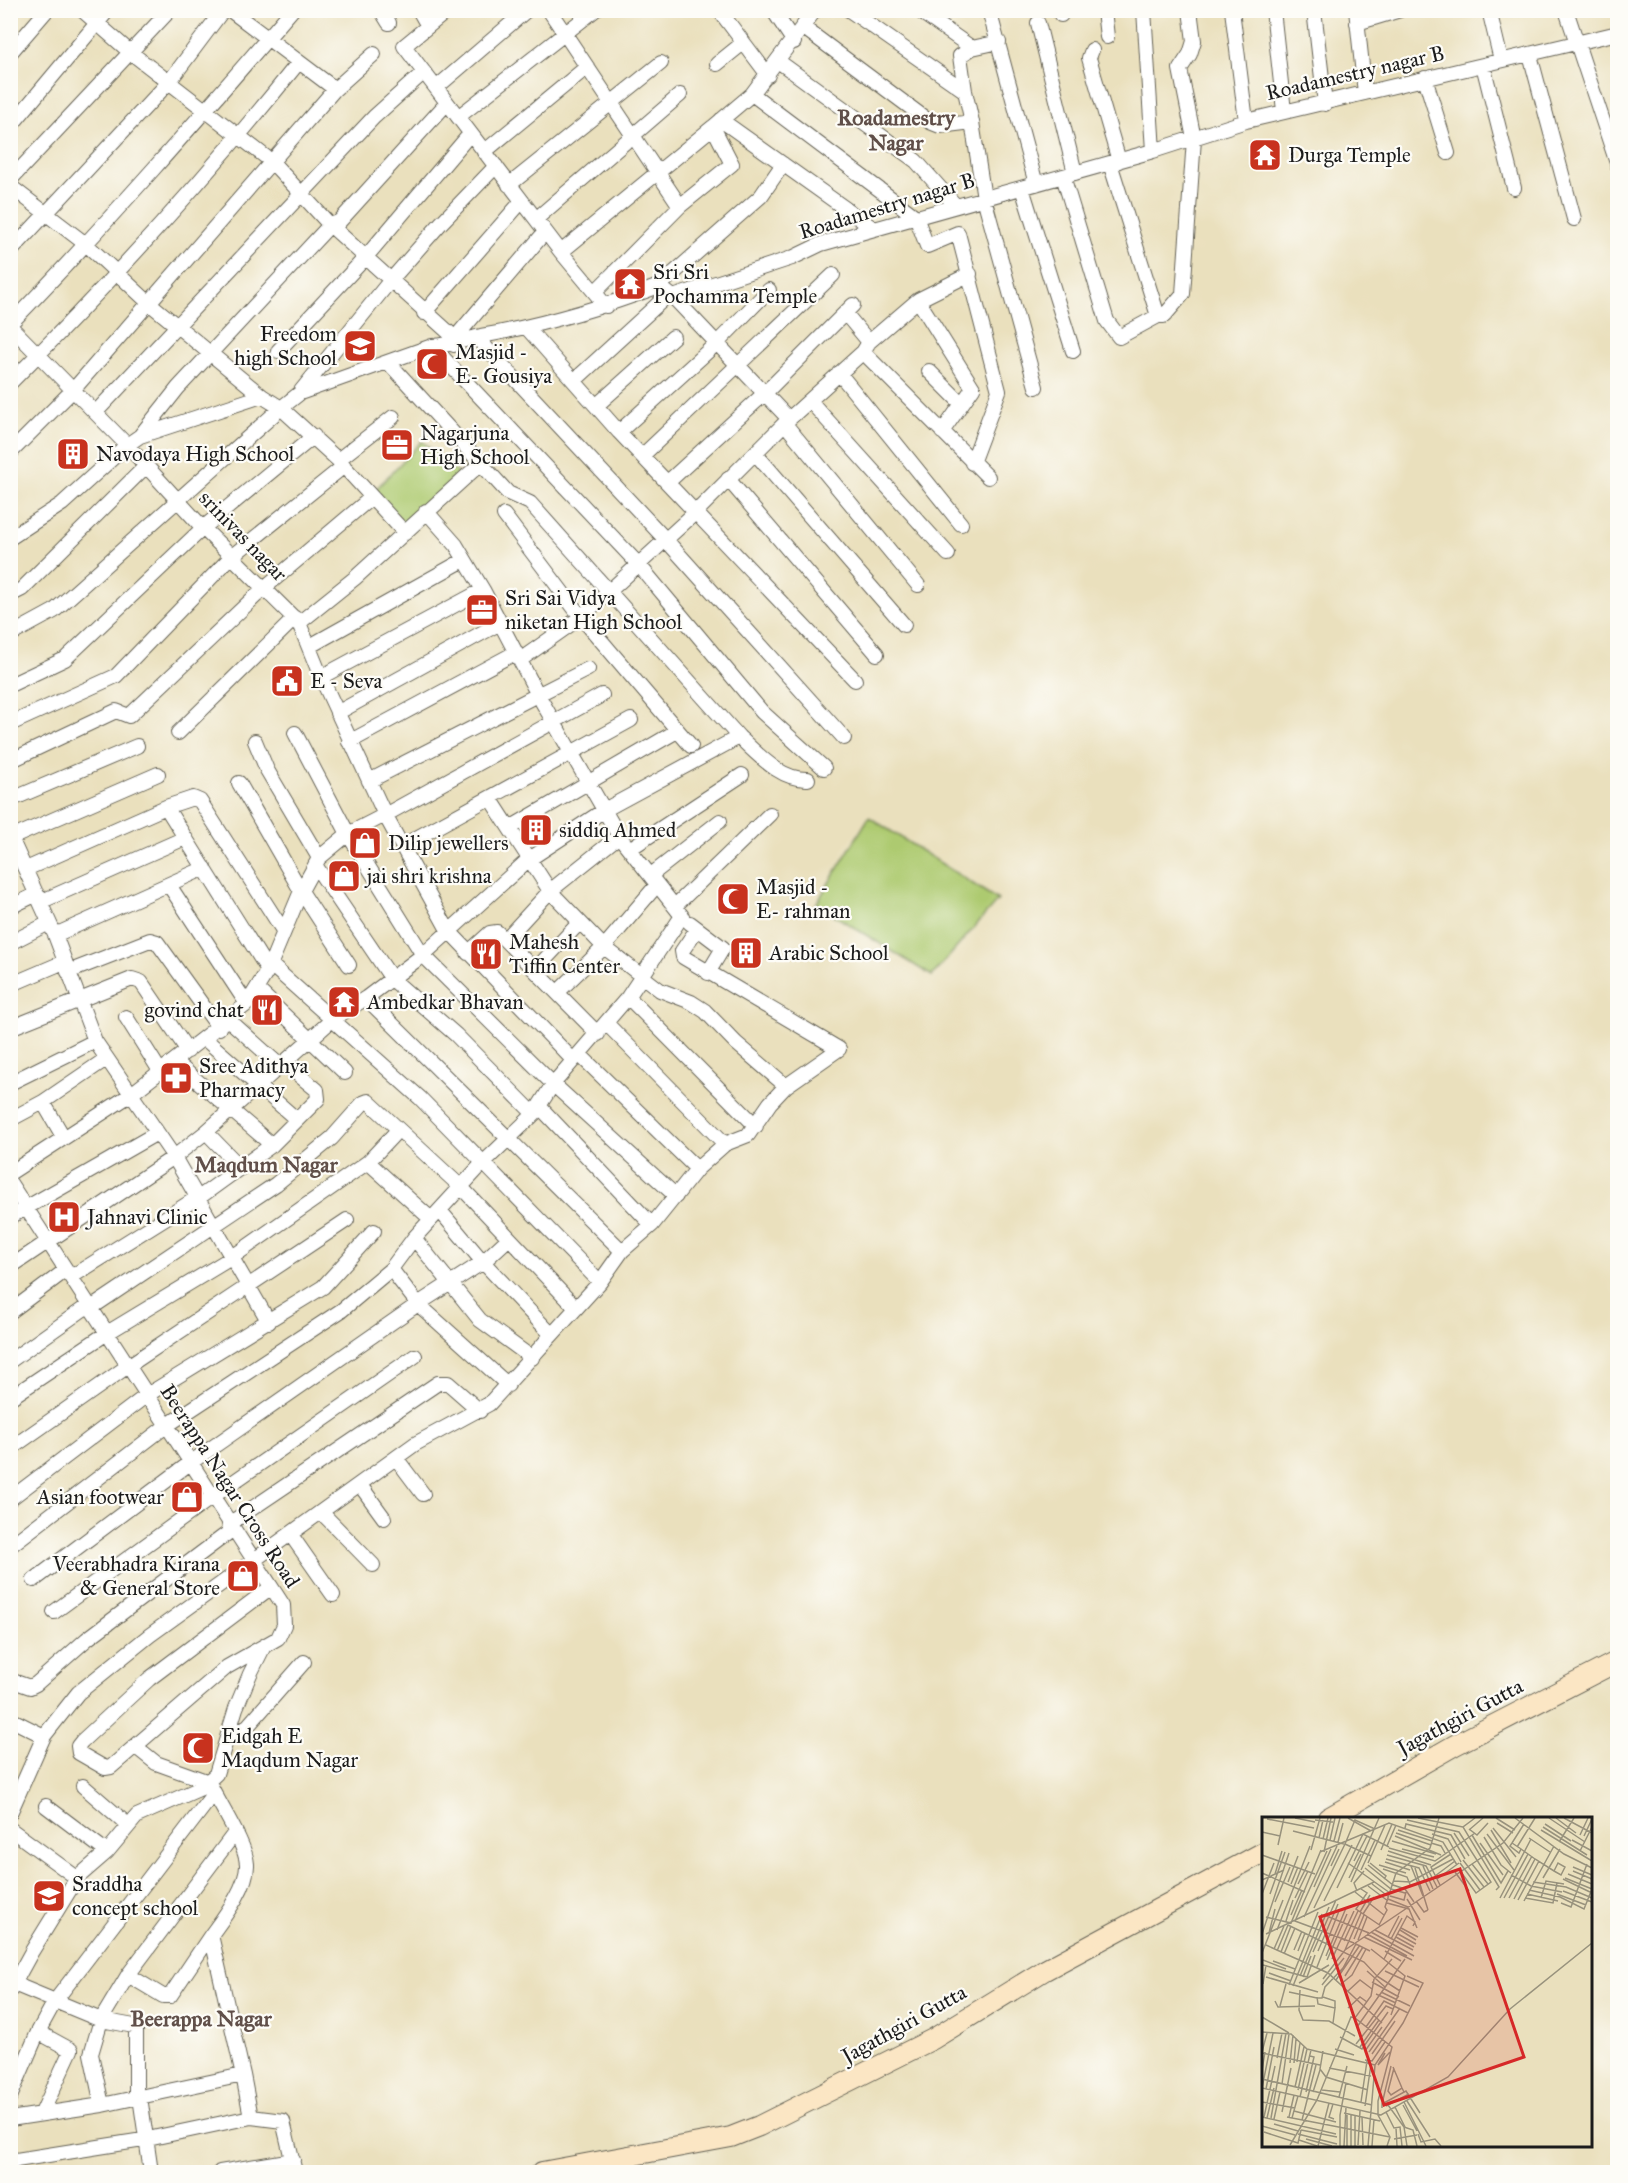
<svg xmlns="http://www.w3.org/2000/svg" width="1628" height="2183" font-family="'IM FELL Great Primer',serif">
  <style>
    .green { fill: #adca70; stroke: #647346; stroke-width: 1.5 }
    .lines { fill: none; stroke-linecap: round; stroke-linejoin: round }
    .street-casing { stroke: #646154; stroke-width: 16 }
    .secondary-casing { stroke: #646154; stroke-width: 22 }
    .street { stroke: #fff; stroke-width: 14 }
    .secondary { stroke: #fbe6c4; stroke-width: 20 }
    .labels { text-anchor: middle; stroke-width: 4.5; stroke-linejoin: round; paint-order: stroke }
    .street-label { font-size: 21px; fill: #1c1c1c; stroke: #fdfcf7 }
    .poi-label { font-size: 21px; fill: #1c1c1c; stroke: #fdfcf7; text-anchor: start }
    .neighbourhood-label { font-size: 22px; font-weight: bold; fill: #604f49; stroke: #fdfcf7 }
    .inset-road { fill: none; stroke: #98927d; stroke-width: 1.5 }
    .view { fill: #d62828; fill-opacity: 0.15; stroke: #d62828; stroke-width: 3 }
    .inset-edge { fill: none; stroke: #1c1c1c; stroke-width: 3 }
  </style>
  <rect width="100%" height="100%" fill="#fdfcf7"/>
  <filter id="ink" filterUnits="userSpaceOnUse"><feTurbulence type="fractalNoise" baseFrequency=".0167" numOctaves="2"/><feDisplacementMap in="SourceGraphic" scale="12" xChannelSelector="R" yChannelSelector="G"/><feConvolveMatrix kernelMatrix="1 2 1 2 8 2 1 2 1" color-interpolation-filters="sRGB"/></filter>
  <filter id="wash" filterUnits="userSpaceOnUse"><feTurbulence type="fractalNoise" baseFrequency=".008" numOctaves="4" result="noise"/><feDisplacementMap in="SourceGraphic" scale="24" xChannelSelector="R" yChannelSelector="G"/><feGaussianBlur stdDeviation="1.35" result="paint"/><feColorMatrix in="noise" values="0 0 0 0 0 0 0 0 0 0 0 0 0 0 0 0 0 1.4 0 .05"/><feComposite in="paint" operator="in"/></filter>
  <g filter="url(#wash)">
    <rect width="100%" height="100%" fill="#eae0bd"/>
    <path class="green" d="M422,441l38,34 -56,52 -30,-36z
      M869,817l129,83 -66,76 -116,-72z"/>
  </g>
  <g filter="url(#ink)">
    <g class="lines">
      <g class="street-casing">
        <path id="street" d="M82,10l48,42 141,109 59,64 125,113 -1,7
          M230,10l105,79
          M381,10l8,13
          M419,10l9,16
          M448,10l-44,36 157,206 45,54
          M549,10l131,196
          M719,10l49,65
          M773,10l21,32
          M849,10l116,81
          M918,10l54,38
          M989,10l47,174
          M1061,10v5
          M1104,10l3,27
          M1144,10l9,141
          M1232,10l14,111
          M1273,10l11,101
          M1314,10l11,94
          M1356,10l9,83
          M1489,10l12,50
          M1566,10l52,156
          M1038,23l37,150
          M1357,23l43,-13
          M804,28l126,94 10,4 32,-4 -7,-31 -5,-35 12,-8 27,-6
          M1092,50l-3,8 30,103
          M10,53l37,-43
          M1530,55l44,164
          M778,61l138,100 40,45
          M717,64l26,-21
          M1483,65l31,123
          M1425,78l23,75
          M436,88l91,-78
          M752,94l164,123 11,29 31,-13 41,158 -27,72
          M458,117l137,-107
          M721,120l153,109
          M972,122l12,76 52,189
          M10,127l98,-117
          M484,152l103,-85
          M1110,163l48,153
          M1063,176l44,145 12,16 39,-21h6l19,-22 11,-155 -14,-70 10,-15 4,-13 -4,-31
          M10,180l160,-170
          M509,185l152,-122
          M10,186l77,59 61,57 114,94
          M1022,188l51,163
          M536,219l144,-124
          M10,252l159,-170 54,-72
          M561,252l152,-125
          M659,286l102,-90 22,-32
          M595,292l85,-86 52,-42 -19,-37 39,-33 63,-84
          M673,297l116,122
          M918,300l52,-26
          M424,313l98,-112
          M845,313l24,29
          M10,324c98,-101 190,-207 282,-314
          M10,326l117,119 76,83 96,95 22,54 64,138 217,-120
          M527,328l92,104 236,248
          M476,337l190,203 178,198
          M455,338l90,-106
          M432,346l207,219 123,147 62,56
          M278,351l87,-93 105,-124
          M863,352l125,125
          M388,362l120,131 22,10 209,234c20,18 41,43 69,42
          M929,371l32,32
          M839,373l122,151
          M574,381l95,-87
          M10,383c102,-102 199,-208 288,-320
          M301,391l89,-110 51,-58 55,-57
          M810,401l138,153
          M596,406l77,-69
          M96,412l278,-295 50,-45
          M785,424l133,161
          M619,432l99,-90 51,-52
          M140,436l38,-48 152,-163 9,-3 108,-119
          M10,453l64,-64 261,-300 39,-35
          M755,453l149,172
          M643,455l190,-180
          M338,460l55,-43
          M728,479l149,175
          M668,482l97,-89 88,-88
          M504,515l77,102 110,129
          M10,538l52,-34 65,-59 13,-9 122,-40 19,12 19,-15 132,-47c21,-1 30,-6 49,-10 62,-11 120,-28 178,-50l14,11 119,-39 29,-14 332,-93 93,-30 372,-88
          M10,595l12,-6 124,-123
          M299,623l56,-45 125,-114
          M10,635l44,-24 227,-203 57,52 67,73
          M310,646l154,-86
          M520,660l61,-43 116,-106 92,-92 74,-67 6,-10 49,-42 55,88 -31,44
          M321,677l162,-87
          M10,685l55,-26 138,-131 111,-92
          M337,713l163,-90
          M10,724l106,-48 115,-119 113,-91
          M178,733l117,-115
          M295,733l53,101 75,121 130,129 123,112
          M255,741l12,29 52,88
          M349,742l166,-89
          M10,761l106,-50 13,5 134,-127 109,-92
          M369,781l219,-112
          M239,783l62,108 48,74
          M490,798l60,93 54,56 56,43 31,12 14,9 31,32 50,43
          M10,800l127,-54
          M166,807l102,163
          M510,828l167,-97
          M10,836l45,99 40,106 79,116 95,165
          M11,838l147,-64
          M402,846l229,-126
          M631,848l111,-73
          M315,865l77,114 64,56 78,79
          M26,869l140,-62 27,-9 7,3 84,131
          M651,875l69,-54
          M169,885l78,119
          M40,902l145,-64
          M675,906l95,-92
          M10,907l27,-13
          M690,923l33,25 -15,25
          M55,935l150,-67
          M506,939l44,-48 69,-55
          M10,943l39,-20
          M468,953l22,-20 7,-1 101,102
          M270,964l150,134 180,184
          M536,969l44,-47
          M68,972l82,-32 7,2 62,86
          M10,985l54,-23
          M258,990l87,83
          M558,992l46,-45 52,-61
          M628,997l128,129
          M366,998l256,253
          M126,1017l34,54
          M229,1020l50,45
          M607,1024l118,120
          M10,1028l122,-49 9,3 47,69
          M205,1039l91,80
          M579,1054l118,115
          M174,1061l98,84
          M10,1083l85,-42
          M539,1106l113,119
          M15,1117l28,-15
          M206,1132l35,36
          M64,1138l-21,-36 63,-43
          M368,1162l30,-32
          M10,1173l120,-78 117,-91 21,-34 33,-79 18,-33 29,-24 37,-19 63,115 125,130
          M10,1183l273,422 1,20 -6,13 -14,8 -14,28 -14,34 -20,66 -15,14 -64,28 -30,36 -30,26 -45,73 -22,40
          M197,1199l75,-54 46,-46 -1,-9 -34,-28
          M441,1212l42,50 68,72
          M10,1217l147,-84
          M414,1238l66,82 52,38
          M10,1267l164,-110 32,-25 127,-113 33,-21 57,-43 105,-95 78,-51 133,-72
          M391,1269l23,-31 68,-74 52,-50 19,-30 75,-87 54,-81 -63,-80 -82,-143 -54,-103 -27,-45 -30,-34
          M71,1277l126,-79
          M91,1308l185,-124 56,-46 31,-35 5,-2 93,86 115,121
          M10,1312l56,-42
          M10,1361l79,-56
          M10,1398l97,-65 124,-75 137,-96 63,57
          M10,1449l118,-83 219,-146
          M396,1458l27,36
          M360,1485l24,33
          M10,1499l137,-104 176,-108 51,-56
          M321,1512l52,53
          M229,1524l209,-141h10l32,28
          M291,1535l42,60
          M10,1546l156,-120 176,-116 49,-41 27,35 90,81
          M34,1580l156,-117 228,-159 65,-42 26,-24
          M54,1612l158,-115 203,-141
          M264,1646l-37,21 -116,100 -6,1 -26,-15 -1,-7 4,-5 67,-62 121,-91
          M10,1680l20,7 6,-3 51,-45 145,-109
          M10,1719l34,17
          M229,1734l17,-6 58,-66
          M136,1747l20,16 53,19c9,21 37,62 38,82 1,22 -23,53 -36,71l32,140
          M83,1786l45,39
          M46,1806l61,46
          M10,1813l34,-77 34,-43 72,-58 265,-191 74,-40 111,-122 22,-31 30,-26 45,-56 28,-25 23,-9 22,-32 16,-17 53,-37 -156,-92 -1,-6 15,-22
          M10,1829l67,49
          M234,1834l-106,141 -27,45 -10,34 11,51 141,-30 8,42
          M128,1975l35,21h7l41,-61
          M14,1984l87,36 33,6 2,4v68
          M38,2032l33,18 -29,63
          M10,2097l28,-65 17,-31 159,-208
          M140,2097l11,75
          M10,2119l92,-14
          M10,2161l133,-21 108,-23 32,4 12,51
          M220,2172l73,-12"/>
      </g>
      <g class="secondary-casing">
        <path id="secondary" d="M1328,1818l127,-73 163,-84
          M542,2172l189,-35 28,-11 174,-87 112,-69 219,-118"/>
      </g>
      <use href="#street" class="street"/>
      <use href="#secondary" class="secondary"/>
    </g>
  </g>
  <defs>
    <g id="temple-square" transform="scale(1.725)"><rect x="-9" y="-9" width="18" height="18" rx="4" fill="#c8321e" stroke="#fdfcf7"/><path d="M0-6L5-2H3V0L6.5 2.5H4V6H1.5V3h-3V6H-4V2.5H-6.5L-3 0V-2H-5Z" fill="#fff"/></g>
    <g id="school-square" transform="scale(1.725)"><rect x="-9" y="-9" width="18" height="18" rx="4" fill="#c8321e" stroke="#fdfcf7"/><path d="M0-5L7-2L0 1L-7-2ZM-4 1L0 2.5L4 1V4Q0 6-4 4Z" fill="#fff"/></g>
    <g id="mosque-square" transform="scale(1.725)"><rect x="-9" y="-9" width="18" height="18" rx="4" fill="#c8321e" stroke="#fdfcf7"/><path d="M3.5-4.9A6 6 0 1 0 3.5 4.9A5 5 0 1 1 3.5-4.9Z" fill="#fff"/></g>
    <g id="office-square" transform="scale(1.725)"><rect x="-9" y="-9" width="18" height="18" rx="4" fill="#c8321e" stroke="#fdfcf7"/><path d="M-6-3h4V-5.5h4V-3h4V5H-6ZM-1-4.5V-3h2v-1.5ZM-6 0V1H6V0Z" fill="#fff"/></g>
    <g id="building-square" transform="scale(1.725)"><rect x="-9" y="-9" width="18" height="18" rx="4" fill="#c8321e" stroke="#fdfcf7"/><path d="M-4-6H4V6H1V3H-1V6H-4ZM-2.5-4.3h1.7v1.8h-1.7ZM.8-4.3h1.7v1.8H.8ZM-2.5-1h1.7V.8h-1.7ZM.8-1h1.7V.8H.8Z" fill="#fff"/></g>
    <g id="civic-square" transform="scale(1.725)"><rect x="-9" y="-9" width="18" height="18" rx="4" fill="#c8321e" stroke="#fdfcf7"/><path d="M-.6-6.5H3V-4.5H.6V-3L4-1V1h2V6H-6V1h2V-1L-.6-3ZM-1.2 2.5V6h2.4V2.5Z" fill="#fff"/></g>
    <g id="shop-square" transform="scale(1.725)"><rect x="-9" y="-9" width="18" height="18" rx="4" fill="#c8321e" stroke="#fdfcf7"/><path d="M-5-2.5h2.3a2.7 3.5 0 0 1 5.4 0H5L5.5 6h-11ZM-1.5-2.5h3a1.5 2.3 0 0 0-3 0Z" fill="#fff"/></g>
    <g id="restaurant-square" transform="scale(1.725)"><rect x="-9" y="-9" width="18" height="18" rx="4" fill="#c8321e" stroke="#fdfcf7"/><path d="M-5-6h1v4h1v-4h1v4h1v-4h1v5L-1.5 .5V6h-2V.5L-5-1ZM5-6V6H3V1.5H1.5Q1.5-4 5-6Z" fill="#fff"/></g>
    <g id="pharmacy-square" transform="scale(1.725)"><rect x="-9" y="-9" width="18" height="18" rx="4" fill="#c8321e" stroke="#fdfcf7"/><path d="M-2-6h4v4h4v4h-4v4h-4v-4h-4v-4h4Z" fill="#fff"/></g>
    <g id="hospital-square" transform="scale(1.725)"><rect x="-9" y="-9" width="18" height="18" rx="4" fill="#c8321e" stroke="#fdfcf7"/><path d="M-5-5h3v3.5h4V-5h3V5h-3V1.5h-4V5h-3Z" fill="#fff"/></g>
  </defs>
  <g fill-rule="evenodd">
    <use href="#temple-square" x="1265" y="155"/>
    <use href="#temple-square" x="630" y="284"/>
    <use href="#school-square" x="360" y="346"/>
    <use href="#mosque-square" x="432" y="364"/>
    <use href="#office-square" x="397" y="445"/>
    <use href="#building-square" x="73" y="454"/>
    <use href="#office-square" x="482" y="610"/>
    <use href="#civic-square" x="287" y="681"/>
    <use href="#building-square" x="536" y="830"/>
    <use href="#shop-square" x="365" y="843"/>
    <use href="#shop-square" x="344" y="876"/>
    <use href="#mosque-square" x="733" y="899"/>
    <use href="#building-square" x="746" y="953"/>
    <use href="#restaurant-square" x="486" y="954"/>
    <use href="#temple-square" x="344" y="1002"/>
    <use href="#restaurant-square" x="267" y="1010"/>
    <use href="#pharmacy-square" x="176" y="1078"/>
    <use href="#hospital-square" x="64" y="1217"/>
    <use href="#shop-square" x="187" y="1497"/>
    <use href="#shop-square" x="243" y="1576"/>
    <use href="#mosque-square" x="198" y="1748"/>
    <use href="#school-square" x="49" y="1896"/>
  </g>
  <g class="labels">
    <g class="street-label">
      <text transform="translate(1355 73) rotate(-13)" y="7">Roadamestry nagar B</text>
      <text transform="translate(887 206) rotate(-17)" y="7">Roadamestry nagar B</text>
      <text transform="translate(243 536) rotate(46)" y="7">srinivas nagar</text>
      <text transform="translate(230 1486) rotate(57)" y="7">Beerappa Nagar Cross Road</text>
      <text transform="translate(1460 1717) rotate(-28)" y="7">Jagathgiri Gutta</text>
      <text transform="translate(904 2024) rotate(-29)" y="7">Jagathgiri Gutta</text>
    </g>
    <g class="poi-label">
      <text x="1288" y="162">Durga Temple</text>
      <text x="653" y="279">Sri Sri<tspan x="653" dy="24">Pochamma Temple</tspan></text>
      <text x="337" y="341" text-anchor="end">Freedom<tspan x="337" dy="24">high School</tspan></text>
      <text x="455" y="359">Masjid -<tspan x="455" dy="24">E- Gousiya</tspan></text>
      <text x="420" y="440">Nagarjuna<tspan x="420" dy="24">High School</tspan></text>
      <text x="96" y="461">Navodaya High School</text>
      <text x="505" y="605">Sri Sai Vidya<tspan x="505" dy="24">niketan High School</tspan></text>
      <text x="310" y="688">E - Seva</text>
      <text x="559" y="837">siddiq Ahmed</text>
      <text x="388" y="850">Dilip jewellers</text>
      <text x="367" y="883">jai shri krishna</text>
      <text x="756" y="894">Masjid -<tspan x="756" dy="24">E- rahman</tspan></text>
      <text x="509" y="949">Mahesh<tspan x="509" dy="24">Tiffin Center</tspan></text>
      <text x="769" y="960">Arabic School</text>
      <text x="367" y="1009">Ambedkar Bhavan</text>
      <text x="244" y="1017" text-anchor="end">govind chat</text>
      <text x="199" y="1073">Sree Adithya<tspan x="199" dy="24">Pharmacy</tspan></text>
      <text x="87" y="1224">Jahnavi Clinic</text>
      <text x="164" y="1504" text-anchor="end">Asian footwear</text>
      <text x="220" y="1571" text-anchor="end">Veerabhadra Kirana<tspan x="220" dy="24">&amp; General Store</tspan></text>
      <text x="221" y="1743">Eidgah E<tspan x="221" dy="24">Maqdum Nagar</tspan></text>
      <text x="72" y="1891">Sraddha<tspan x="72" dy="24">concept school</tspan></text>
    </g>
    <g class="neighbourhood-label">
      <text x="896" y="125">Roadamestry<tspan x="896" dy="25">Nagar</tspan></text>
      <text x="266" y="1172">Maqdum Nagar</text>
      <text x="201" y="2026">Beerappa Nagar</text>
    </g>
  </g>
  <g transform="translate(1262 1817)">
    <rect width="330" height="330" fill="#eae0bd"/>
    <path class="inset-road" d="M33,1l20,4M86,1l23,13M156,1l45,9M213,1l-12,9 36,60 -3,3M234,1l19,12M253,1l49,36 28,14M287,1l36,24M294,1l20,15M302,1l28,15M5,2l47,9M53,3l18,2M145,3l52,12 32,50 -15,11 -15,-21M235,6l16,10M283,7l26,17M281,10l44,28M143,11l1,-4 45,11 14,24M231,11l23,29M207,12l8,6 11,-12M136,13l34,11M207,13l14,-12M229,13l20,33M279,13l51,31M31,14l51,13M0,15l18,4M134,16l35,12M192,16l15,23M170,17l16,5 13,23M225,17l27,36M210,18l29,48 7,-12M318,18l8,-17M133,19l46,19M322,19l8,-17M222,20l17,28 10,8M57,21l4,-18M267,21l21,14M61,22l5,-21M68,23l5,-22M310,23l20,11M72,24l6,-23M130,24l44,13M76,25l5,-19M297,25l15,-24M169,26l10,3 4,7M218,26l23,32M250,26l9,6 -2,4 -9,-7 2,-3 12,-19M16,28l6,-27M125,29l9,-21M255,30l18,-29M127,31l46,13 40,-28M140,32l32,8M259,32l14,10 19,12 7,4 4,-8 -7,-4 -4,8M49,33l9,-32M119,33l11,-26M65,34l-32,70 59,22M126,34l43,14M318,34l12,-24M58,35l69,-29 54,19 14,23M62,35l7,-34M0,38l53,19M125,38l39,11 11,21M109,39l-26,-12 10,-24 20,9M124,42l33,9 11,23M201,43l21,27M92,44l13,-25M123,45l25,8M86,46l42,30M106,46l17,-38M108,46l16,13 -2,3M198,46l20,27M210,47l16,20M106,48l25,20 12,4 9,13M117,48l27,8M69,49l8,-17M149,49l12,30M161,49l10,23M311,50l19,8M103,51l26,21 14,4M153,51l13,42M121,52l24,8 4,10M99,53l14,-30M311,54l19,8M193,55l14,19M0,56l43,19M13,57l7,-23M306,57l24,10M249,58l20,11 31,6M173,59l20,-15M87,61l12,-24M281,61l17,-29M303,61l27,11M175,62l22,-16M301,62l29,14M0,63l22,-10M132,64l16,1 43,-23M26,65l10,-26M89,65l28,-64M271,65l33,5 26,11M29,67l7,-17M36,67l11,-22M110,67l17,13M178,68l-9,-18 20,-13M106,69l20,15M52,70l17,-38M75,71l26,-54 26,13M99,72l6,4 -11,16 25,17M267,73l31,7 24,12 8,-20M95,74l-3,-8 10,-12M301,74l29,11M93,75l29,23M0,77l12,-31M8,77l15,-42M265,77l31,7M295,77l29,11M128,79l14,4 2,-8M33,81l13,-27M238,81l31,-59M242,81l24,-44M247,81l23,-42M263,81l28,5 4,-20M279,81l5,-17 18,3M126,82l20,8M145,82l13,21M252,82l21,-40M256,83l21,-39M62,84l28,-56M154,84l8,11 4,-2M262,84l30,-55M13,85l15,-35M125,86l22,6 8,19M299,86l10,4 16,-43M52,91l31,-64M98,95l10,-17M101,97l11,-17M29,98l11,-25M62,98l45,18M4,100l25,6 30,-73M42,100l33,-71M24,104l7,-21M26,108l76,37 13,14 15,-17M117,108l8,-15 -2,-3 11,-34 34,-25 9,-30M139,111l17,9M15,113l33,-84M113,113l38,20M138,113l16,10M109,115l43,24M7,116l6,-24M0,117l27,-81M4,117l108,-52M105,117l40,22M136,117l18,10M102,120l48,23M126,120l11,-21M134,120l18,10M92,122l10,-24M129,122l11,-21M96,123l9,-23M82,124l14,-30M4,128l62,28 54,50M12,132l10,-23M109,132l34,27 -14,39M32,133l8,-19M83,133l16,-37M15,134l11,-26M36,134l7,-18M56,134l20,-47M123,134l16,10M19,135l10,-26M51,135l23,-52M0,136l21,-53M22,137l11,-26M64,139l20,-48M70,142l22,-48M122,142l23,-43 8,6 -2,4M1,143l23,9M65,143l20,-46M11,144l22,8M1,148l44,12 8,-22M55,150l22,-56M105,154l18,16M123,154l34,16M7,156l22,8M38,159l29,-69M83,159l18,-29M4,160l52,15M41,160l8,-21M61,162l22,-29 158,-107 20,-25M74,163l24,-35M110,165l27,15M37,166l30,-18M1,167l3,-19M79,167l11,-9 14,-26M27,168l29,-73M60,168l22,-27M31,169l29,-72M38,173l-1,20 4,10 26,1 26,15M86,174l12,-11 12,9M27,175l28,6M119,175l29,14M114,177l20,9M55,180l1,7 17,4 -2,15M61,180l12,4v7M55,181h5l3,-11 18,-19 13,-24 14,7M13,184l3,6 37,-1M18,189l6,-22M86,191l12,-11 7,5M0,200l27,16M93,201l37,29 -14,54v14l12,22 -3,9M95,210l48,-68M104,210l18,-26 24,12M0,215l29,2 16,15 68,16M11,216l-11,55 119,27 67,-38 62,-68 82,-66M78,220l22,12 26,-37M94,227l30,-38 7,3M98,230l19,-27M73,232l19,6M61,234l-3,18 6,8 42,13M103,234l17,-24M0,235l5,-19M107,235l31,-44M0,236l58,12M123,236l-7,12 12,-13M110,237l23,-33M15,241l5,-25M103,243l7,1 13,-19M35,245l3,-19M28,246l3,-28M32,246l2,-24M131,250l9,21M67,251l42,8M132,251l-6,23 3,4 11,-7 2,4M0,253l3,-18M0,262l110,26M20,267l7,-50M33,270l9,-40M4,272l8,-42M36,273l9,-41M60,273l18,2M44,275l8,-35 -4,-1M51,275l7,-22M38,280l11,-47M77,280l8,-31M145,284l23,36M0,285l33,6M99,285l6,-41M142,285l22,44M71,287l-4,13 5,2M120,287l9,-38M126,288l16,22 3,19M141,288l14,26M103,289l6,-42M124,289l23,-12M133,290l10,20M120,291v-4l24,-13 14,22M32,294l42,11M20,295l9,-44M124,295l8,16 6,-1 2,19M82,296l36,8M85,298v31M89,298v31M93,298v31M0,300l74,17M2,300l11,-51M25,300l103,20M27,300l5,-22M100,300l1,28M5,301l7,-30M9,301l15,-85M30,301l6,-22M12,302l6,-27M40,303l14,-55M12,307l24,7M0,309l33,9M142,310l9,3 4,16M134,311l1,18M39,313l36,7M2,315l34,11 3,-13M36,317l39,10M156,317l3,8 14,-3 6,7M44,322l26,7M132,322l23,-4M37,323l18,6M28,328l27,-45 34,-83 4,1 16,-22 3,-17 3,-3 23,15M96,328l2,-34M56,329l11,-43M78,329v-31l6,-32M82,329l2,-39M106,329l7,-81 28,-42 20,-40 -16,-7M110,329l2,-27"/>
    <path class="view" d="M198,52l64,188 -140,48 -64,-188z"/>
    <rect width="330" height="330" class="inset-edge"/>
  </g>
  <rect width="1628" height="2183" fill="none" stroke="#fdfcf7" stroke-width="36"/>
</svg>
